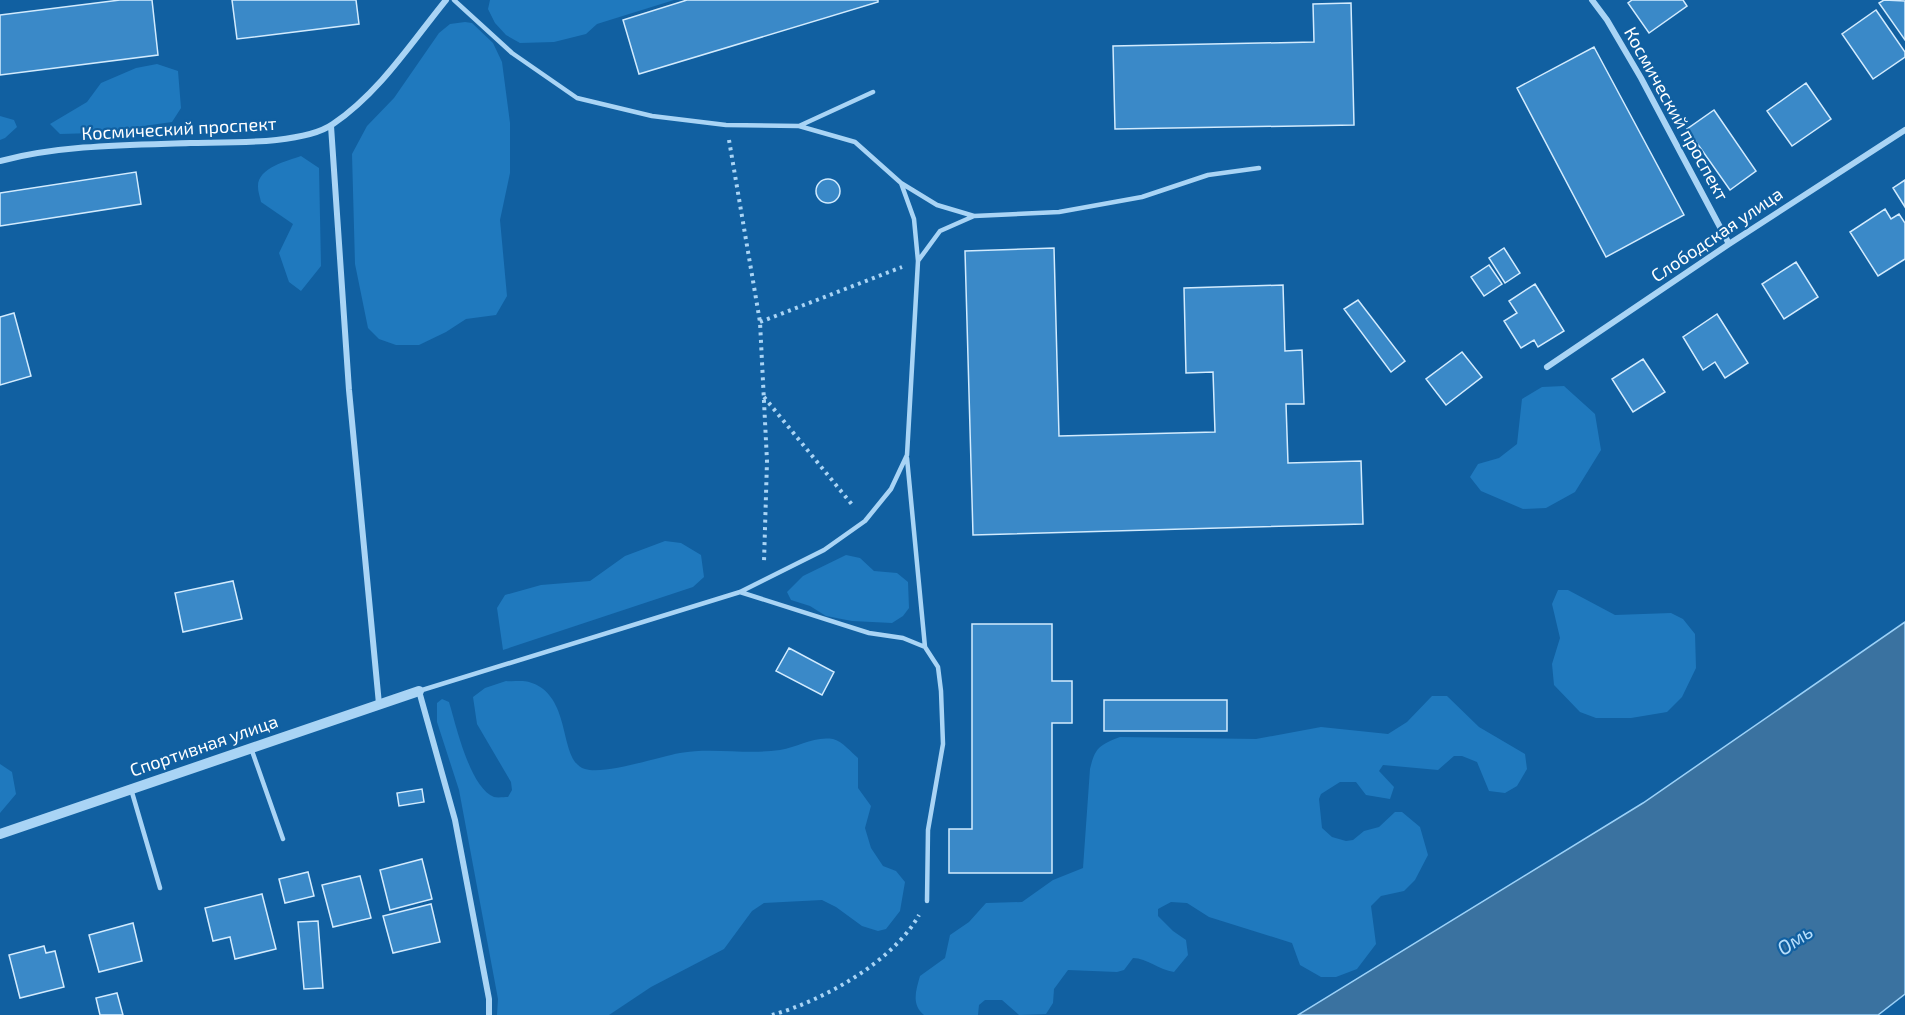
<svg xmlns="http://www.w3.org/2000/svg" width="1905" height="1015" font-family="'Exo 2',sans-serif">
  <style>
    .green { fill: #1f79be }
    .water { fill: #3a72a0; stroke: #9bd1f8; stroke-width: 1.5 }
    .building { fill: #3a89c8; stroke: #d2ebfe; stroke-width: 1.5 }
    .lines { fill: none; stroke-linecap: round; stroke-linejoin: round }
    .path { stroke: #a9d4f5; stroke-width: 4; stroke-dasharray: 3 4.5; stroke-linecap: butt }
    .service { stroke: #a9d4f5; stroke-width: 4.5 }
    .minor { stroke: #a9d4f5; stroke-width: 6 }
    .tertiary { stroke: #a9d4f5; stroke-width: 10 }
    .labels { text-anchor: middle; stroke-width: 4.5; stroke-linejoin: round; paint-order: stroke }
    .street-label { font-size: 18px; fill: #fff; stroke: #1160a1 }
    .water-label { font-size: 20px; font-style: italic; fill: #b6defb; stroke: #1160a1 }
  </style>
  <rect width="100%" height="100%" fill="#1160a1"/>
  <path class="green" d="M490,0h184l-77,24 -11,10 -32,8 -34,1 -14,-8 -11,-12 -7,-14z
    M465,22l7,1 21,20 9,19 8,61v50l-10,47 7,76 -11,19 -30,4 -20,13 -27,13h-23l-17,-6 -11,-11 -13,-64 -3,-110 15,-28 27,-28 45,-65 11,-9z
    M157,64l21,7 3,37 -9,14 -78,11 -34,1 -10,-10 37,-22 14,-19 35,-15z
    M0,116l14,4 3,7 -12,11 -5,2z
    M301,156l18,12 2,98 -20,25 -12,-9 -10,-29 14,-29 -32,-22c-1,-5 -3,-10 -3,-15 -1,-19 29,-26 43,-31z
    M1564,386l31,28 6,36 -26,42 -29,16 -23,1 -42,-18 -11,-14 8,-13 21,-6 18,-14 5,-45 20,-12z
    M665,541l16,2 20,12 3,22 -11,10 -190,63 -6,-42 8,-13 36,-10 49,-4 35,-25z
    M846,555l14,3 14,13 23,2 11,9 1,26 -6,8 -11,7 -40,-2 -26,-5 -16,-10 -19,-6 -4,-8 16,-16z
    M1558,590h10l47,25 56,-2 12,6 12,15 1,34 -14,29 -15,15 -36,6h-35l-16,-6 -26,-27 -2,-21 8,-26 -8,-34z
    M506,681c7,1 16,-1 23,1 45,13 28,79 56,87 20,6 73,-12 95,-16 32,-6 67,2 100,-3 19,-3 33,-14 53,-11 9,2 19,14 25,19v30l13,18 -6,22 6,20 12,18 13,5 9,11 -5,29 -14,18 -8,2 -16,-5 -26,-19 -14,-7 -58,3 -12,8 -28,38 -73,38 -42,28h-112l1,-16 -39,-209 -22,-68v-19l5,-4 7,3c7,23 21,86 45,95 4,1 10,0 14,0l4,-7 -1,-8 -34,-58 -4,-27 12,-9z
    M1432,696h15l32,31 46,27 2,15 -10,17 -12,7 -16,-2 -12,-29 -15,-6h-8l-16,14 -55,-5 -4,6 15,16 -4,12 -24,-4 -10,-13h-16l-19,12 -2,5 3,29 10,9 14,4 7,-1 11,-9 15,-4 16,-15h7l18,15 8,28 -13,25 -11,11 -23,5 -10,10 5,38 -19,25 -21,8h-15l-21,-12 -8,-22 -83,-26 -22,-14 -16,-1 -13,7v7l15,15 13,9 2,15 -14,17c-15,-2 -27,-14 -41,-14l-9,12 -7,2 -49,-2 -14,19 -1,14 -7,11 -27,1 -17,-15h-17l-6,5 -1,10h-54c-13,-10 -8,-25 -4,-39l25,-18 5,-23 19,-13 17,-19 36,-1 31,-22 30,-12 7,-99c5,-21 9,-24 30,-32l136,2 65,-12 67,7 19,-12z
    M0,764l12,8 4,22 -16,19z"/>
  <path class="water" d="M1905,622v372l-27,21h-580l345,-212z"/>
  <path class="building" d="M120,0h32l6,55 -158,20v-60z
    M232,0h124l3,24 -122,15z
    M687,0h191v2l-239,72 -16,-54z
    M1632,0h51l4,6 -38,27 -21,-30z
    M1884,0l21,1v39l-26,-37z
    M1351,3l3,122 -239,4 -2,-83 201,-4 -1,-38z
    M1876,10l29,42v5l-32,22 -31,-45z
    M1594,47l90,168 -78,42 -89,-169z
    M1806,83l25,36 -39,27 -25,-35z
    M1714,110l42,61 -26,19 -43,-61z
    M136,172l5,32 -141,22v-33z
    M816 191a12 12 0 1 1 24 0a12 12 0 1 1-24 0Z
    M1905,180v27l-12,-19z
    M1885,209l6,10 8,-5 6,9v36l-27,17 -28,-44z
    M1054,248l5,188 156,-4 -2,-60 -27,1 -2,-85 99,-3 2,66 17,-1 2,54h-18l2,59 73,-2 2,63 -390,11 -8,-284z
    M1504,248l16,25 -15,10 -16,-25z
    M1796,262l22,35 -34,22 -22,-35z
    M1489,265l13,19 -18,12 -13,-19z
    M1535,284l29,47 -26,16 -4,-7 -13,8 -17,-27 13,-8 -8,-12z
    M1358,300l47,61 -14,11 -47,-63z
    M14,313l17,63 -31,9v-68z
    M1717,314l31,49 -23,15 -10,-16 -12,8 -20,-33z
    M1462,352l20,25 -36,28 -20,-26z
    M1643,359l22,33 -32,20 -21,-33z
    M233,581l9,38 -59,13 -8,-39z
    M972,624h80v57h20v42h-20v150h-103v-44h23z
    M789,648l45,24 -12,23 -46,-24z
    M1104,700h123v31h-123z
    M422,789l2,13 -25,4 -2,-13z
    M422,859l10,40 -42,11 -10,-40z
    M308,872l6,24 -29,7 -6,-24z
    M360,876l11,42 -38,9 -11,-42z
    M262,894l14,55 -41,10 -5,-22 -17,4 -8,-33z
    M431,904l9,38 -47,11 -10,-37z
    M318,921l5,67 -19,1 -6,-67z
    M133,923l9,38 -43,11 -10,-37z
    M44,946l2,7 9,-2 9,36 -44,11 -11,-43z
    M117,993l6,22h-23l-4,-17z"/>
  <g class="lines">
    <path class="path" d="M729,140l31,182 7,139 -3,101
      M760,322l142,-55
      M764,397l90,110
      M772,1015c50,-14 121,-53 147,-100"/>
    <path class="service" d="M454,0l58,53 65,45 75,18 74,9 73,1 56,16 46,41 13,36 4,42
      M799,126l74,-34
      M901,183l36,22 37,11
      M907,458l18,189
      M740,592l129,41 34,5 22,9 13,20 3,24 2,53 -15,86 -1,71
      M419,691l321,-99 84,-42 41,-29 26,-32 16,-34 11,-194 22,-30 34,-15 85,-4 83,-15 66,-22 51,-7
      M251,748l32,91
      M131,789l29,99"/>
    <path class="minor" d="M1592,0l15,20 34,58 88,166
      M331,126l18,264 30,314
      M0,161c61,-16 127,-16 190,-18 37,-1 113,2 143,-19 47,-32 78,-81 113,-124
      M1547,367l182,-123 176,-114
      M419,691l36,129 34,179v16"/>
    <path class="tertiary" d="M0,834l419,-143"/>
  </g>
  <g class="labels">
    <g class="street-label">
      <text transform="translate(1676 114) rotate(61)" y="6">Космический проспект</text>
      <text transform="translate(179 129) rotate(-3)" y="6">Космический проспект</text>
      <text transform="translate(1717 235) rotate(-34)" y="6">Слободская улица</text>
      <text transform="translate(204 746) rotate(-19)" y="6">Спортивная улица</text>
    </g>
    <g class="water-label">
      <text transform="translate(1795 940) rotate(-34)" y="7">Омь</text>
    </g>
  </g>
</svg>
